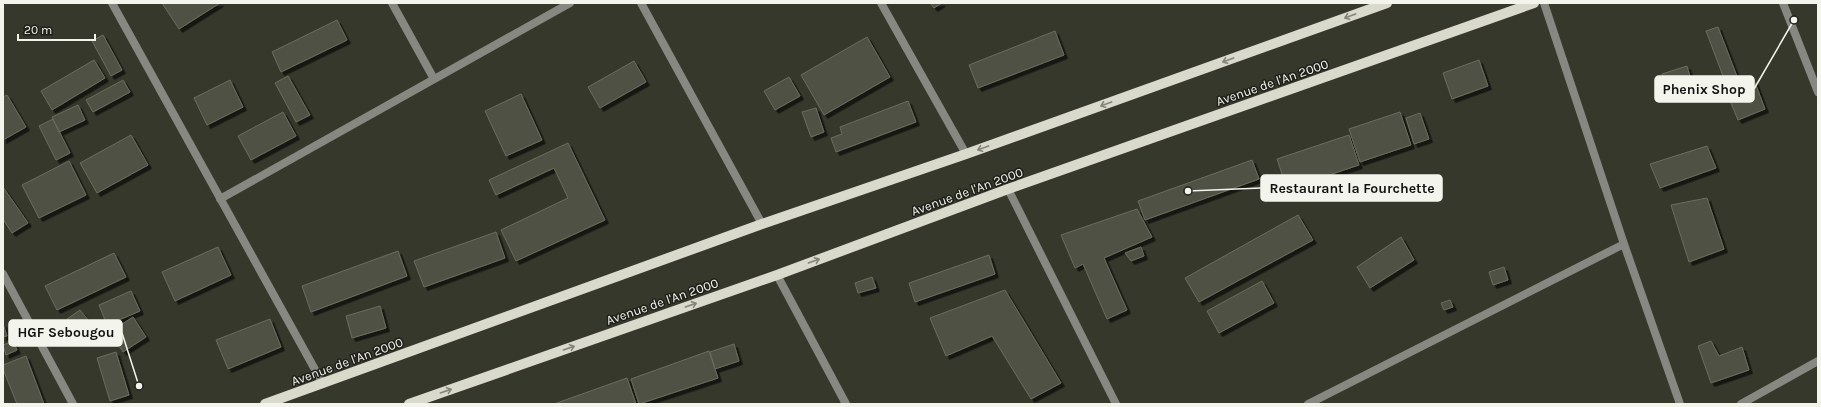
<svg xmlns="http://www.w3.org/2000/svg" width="1821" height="407" font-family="Karla,sans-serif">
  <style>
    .building { fill: #505144; stroke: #6b6c5e; filter: url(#shadow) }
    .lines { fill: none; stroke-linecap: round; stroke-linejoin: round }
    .street { stroke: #888882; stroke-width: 8 }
    .primary { stroke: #d9dacc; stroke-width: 10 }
    .oneway { stroke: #85867b }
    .labels { text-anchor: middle; stroke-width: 3; stroke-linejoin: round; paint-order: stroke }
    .street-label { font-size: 13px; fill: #f3f4ec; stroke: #1e1f19 }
    .leader { fill: none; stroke: #f3f4ec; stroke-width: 1.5 }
    .callout-dot { fill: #f3f4ec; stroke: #1e1f19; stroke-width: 1.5 }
    .callout { fill: #f3f4ec; stroke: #f3f4ec; stroke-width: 1.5 }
    .callout-label { font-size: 14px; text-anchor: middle; font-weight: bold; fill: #111 }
  </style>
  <defs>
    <filter id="shadow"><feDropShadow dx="3.5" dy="3.5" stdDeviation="0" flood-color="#0009"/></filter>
  </defs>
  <rect width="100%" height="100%" fill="#37382c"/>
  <path class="building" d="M162,3h58l-41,26z
    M930,3h12l-8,5z
    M337,20l10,20 -66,32 -9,-20z
    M1718,27l20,52 -12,5 -20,-53z
    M1055,31l9,24 -86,33 -9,-23z
    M103,35l19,35 -11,6 -19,-35z
    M867,37l23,40 -66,38 -23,-40z
    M94,60l11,18 -53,32 -11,-19z
    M1479,60l9,26 -36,13 -9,-26z
    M634,61l12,21 -46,26 -12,-21z
    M1687,66l7,24 -25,8 -7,-24z
    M288,76l22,39 -14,7 -21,-39z
    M789,77l11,19 -25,14 -11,-19z
    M123,80l7,12 -37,20 -7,-12z
    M230,80l13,27 -36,18 -13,-27z
    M1754,80l11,29 -27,11 -12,-29z
    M521,94l21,46 -36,16 -21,-45z
    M7,95l19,32 -23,13v-43z
    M908,101l8,21 -80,30 -5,-14 11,-4 -2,-7z
    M78,105l7,15 -26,12 -7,-15z
    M816,108l8,24 -13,5 -9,-25z
    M283,112l13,24 -45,24 -13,-24z
    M1400,112l11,33 -51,17 -11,-33z
    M1420,113l9,26 -15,5 -8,-26z
    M53,119l17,34 -14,7 -17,-34z
    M131,135l17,30 -51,28 -17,-30z
    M1349,135l10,30 -72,24 -10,-30z
    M568,143l37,77 -89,41 -15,-31 67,-32 -14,-30 -58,27 -7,-15z
    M1707,146l9,22 -56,20 -10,-24z
    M1252,160l7,19 -114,41 -7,-19z
    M69,161l17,34 -47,23 -17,-33z
    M3,187l25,36 -16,10 -9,-14z
    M1707,198l17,51 -35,13 -18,-57z
    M1137,209l15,28 -48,21 23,52 -20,9 -24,-55 -8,4 -14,-33z
    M1298,215l15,25 -114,62 -14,-24z
    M496,232l9,26 -81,29 -10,-26z
    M1401,237l13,23 -44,28 -13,-21z
    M218,247l13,28 -56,26 -13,-29z
    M1141,247l3,9 -13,5 -6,-8z
    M398,251l9,25 -96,36 -9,-26z
    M114,253l12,24 -69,33 -12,-24z
    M989,255l6,19 -80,28 -6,-19z
    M1504,267l4,13 -15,5 -4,-13z
    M872,277l4,11 -18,5 -3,-10z
    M1262,281l12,22 -55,30 -12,-22z
    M1005,290l56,93 -30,16 -39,-63 -46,20 -16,-38z
    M131,291l9,20 -33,14 -8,-20z
    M1450,300l3,7 -9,3 -3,-7z
    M380,306l6,22 -34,10 -6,-22z
    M80,310l13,16 -13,10 -13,-17z
    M133,317l13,20 -23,15 -13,-20z
    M270,319l11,28 -53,22 -12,-29z
    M3,324l4,12 -4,1z
    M13,341l4,9 -11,5 -3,-10z
    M1711,341l8,15 23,-9 7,23 -38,13 -13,-37z
    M734,344l5,17 -24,8 -5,-17z
    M709,351l9,27 -79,26 -8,-25z
    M116,352l13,43 -19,6 -13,-43z
    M26,356l18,48h-27l-14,-35v-4z
    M627,378l9,26h-82z"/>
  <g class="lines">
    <path class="street" d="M112,3l211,381
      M392,3l42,76
      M641,3l121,221
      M881,3l85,151
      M1544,3l80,241 56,160
      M1783,3l35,89
      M1008,189l108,215
      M220,199l350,-196
      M3,274l70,130
      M777,275l69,129
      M1308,404l316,-160
      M1741,404l77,-43"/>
    <path class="primary" d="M265,404l497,-180 204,-70 421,-151
      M409,404l368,-129 231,-86 526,-186"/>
  </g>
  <defs><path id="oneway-shaft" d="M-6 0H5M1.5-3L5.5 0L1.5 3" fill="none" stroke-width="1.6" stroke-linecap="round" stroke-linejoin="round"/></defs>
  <g class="oneway">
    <use href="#oneway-shaft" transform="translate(1350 16) rotate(160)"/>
    <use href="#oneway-shaft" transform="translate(1228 60) rotate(160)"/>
    <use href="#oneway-shaft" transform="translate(1106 104) rotate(160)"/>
    <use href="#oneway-shaft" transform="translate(983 148) rotate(160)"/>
    <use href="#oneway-shaft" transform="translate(814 261) rotate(-20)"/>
    <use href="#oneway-shaft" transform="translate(691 305) rotate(-19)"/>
    <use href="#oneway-shaft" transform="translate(569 348) rotate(-19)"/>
    <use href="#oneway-shaft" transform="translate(446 391) rotate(-19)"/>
  </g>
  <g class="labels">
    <g class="street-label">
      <text transform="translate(1272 82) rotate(-19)" y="5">Avenue de l'An 2000</text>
      <text transform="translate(967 191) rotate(-20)" y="5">Avenue de l'An 2000</text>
      <text transform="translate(662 301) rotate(-19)" y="5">Avenue de l'An 2000</text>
      <text transform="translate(347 361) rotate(-20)" y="5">Avenue de l'An 2000</text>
    </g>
  </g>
  <path class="leader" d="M1794 20L1754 89M1188 191L1261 188M139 386L122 333"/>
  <g class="callout-dot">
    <circle cx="1794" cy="20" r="4"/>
    <circle cx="1188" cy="191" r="4"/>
    <circle cx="139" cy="386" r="4"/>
  </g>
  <g class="callout">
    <rect x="1655" y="76" width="99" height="26" rx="4"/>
    <rect x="1261" y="175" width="181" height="26" rx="4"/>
    <rect x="9" y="320" width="113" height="26" rx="4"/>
  </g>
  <g class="callout-label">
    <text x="1704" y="94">Phenix Shop</text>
    <text x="1352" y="193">Restaurant la Fourchette</text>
    <text x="66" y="337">HGF Sebougou</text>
  </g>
  <rect width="1821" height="407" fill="none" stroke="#f3f4ec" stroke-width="8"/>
  <path d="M18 34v6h77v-6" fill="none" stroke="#f3f4ec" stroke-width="2"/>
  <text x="24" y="34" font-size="12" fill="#f3f4ec" stroke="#1e1f19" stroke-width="3" paint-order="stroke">20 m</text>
</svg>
